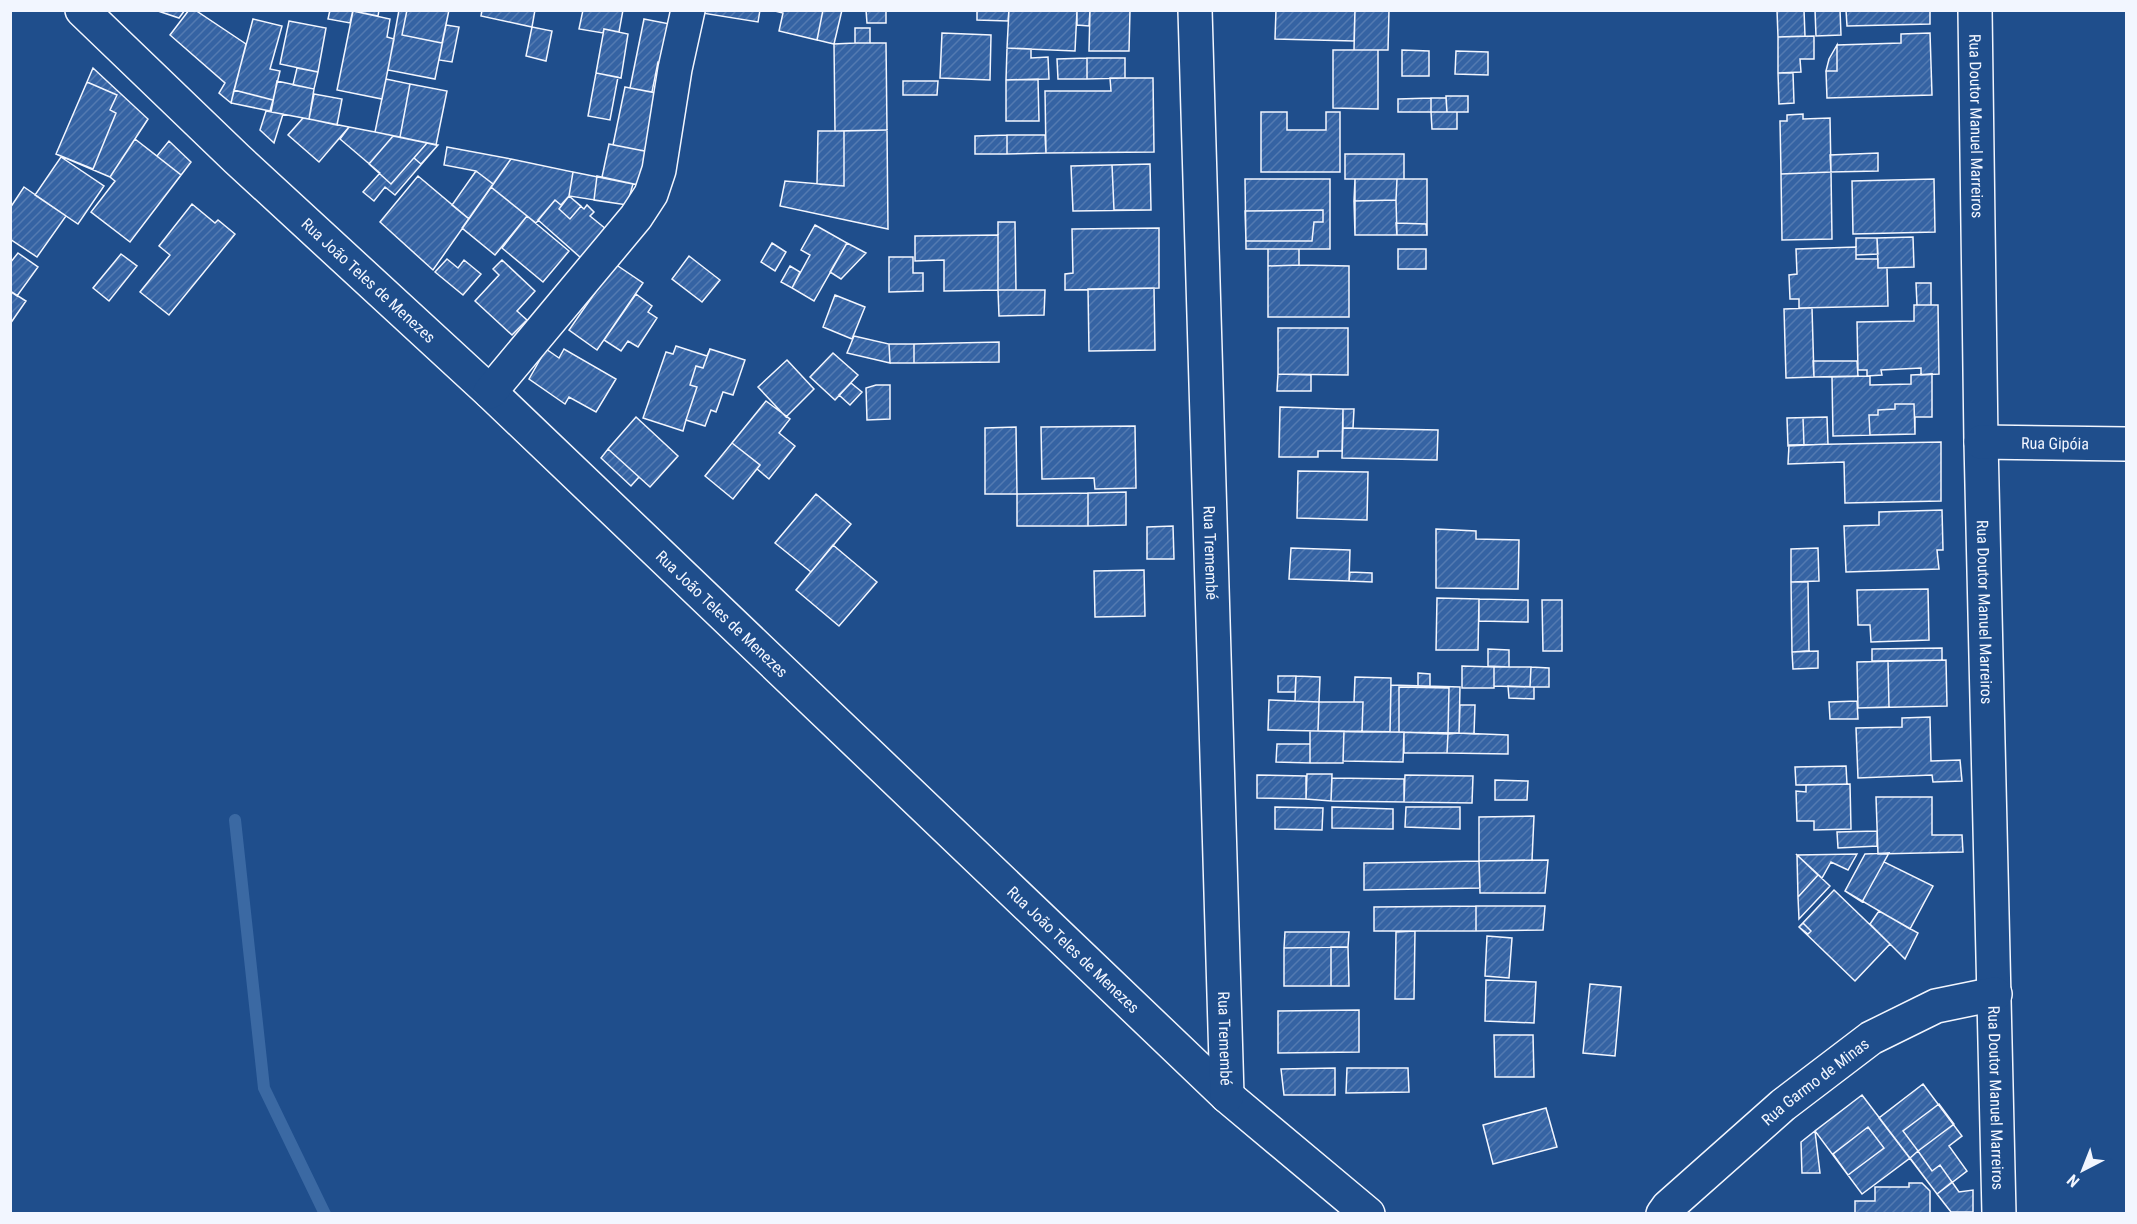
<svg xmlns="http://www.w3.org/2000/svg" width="2137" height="1224" font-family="'Roboto Condensed',sans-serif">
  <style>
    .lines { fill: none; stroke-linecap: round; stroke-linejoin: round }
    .stream { stroke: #3b69a3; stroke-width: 12 }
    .building { fill: url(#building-hatch); stroke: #f2f6ff; stroke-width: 1.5 }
    .minor-casing { stroke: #f2f6ff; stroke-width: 36 }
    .minor { stroke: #1f4e8c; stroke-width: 33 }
    .labels { text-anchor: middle; stroke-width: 4.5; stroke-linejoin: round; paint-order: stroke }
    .street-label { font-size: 16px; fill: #f2f6ff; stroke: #1f4e8c }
  </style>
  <defs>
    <pattern id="building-hatch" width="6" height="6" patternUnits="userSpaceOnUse" patternTransform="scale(1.5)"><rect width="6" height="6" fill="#3563a3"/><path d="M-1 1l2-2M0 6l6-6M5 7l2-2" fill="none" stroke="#537ab1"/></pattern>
  </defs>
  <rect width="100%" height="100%" fill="#1f4e8c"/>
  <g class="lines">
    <path class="stream" d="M235,820l29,268 61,126"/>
  </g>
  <path class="building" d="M155,10h30l-6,8z
    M189,10h6l51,34 -15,59 -12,-10 6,-10 -55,-48z
    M330,10h23l-3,13 -22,-4z
    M355,10h24l-1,6 -25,-5z
    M399,10h50l-14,69 -47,-9z
    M407,10h42l-7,33 -40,-8z
    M482,10h53l-3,17 -51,-11z
    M583,10h40l-4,22 -15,-3 -1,4 -24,-4z
    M703,10h57l-2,12 -56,-9z
    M771,10h52l-6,30 -38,-9 4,-18z
    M823,10h19l-8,34 -17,-4z
    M866,10h20v13h-19z
    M977,10h32l-1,11 -31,-1z
    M1009,10h68l-2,41 -68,-3z
    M1077,10h13l-1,16 -12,-1z
    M1090,10h40l-1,41h-40z
    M1276,10h79l-1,31 -79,-2z
    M1355,10h34l-1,40h-34z
    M1777,10h27l1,26 -27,1z
    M1815,10h25l1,25 -25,1z
    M1846,10h84v14l-83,2z
    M353,11l37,8 -3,18 7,2 -12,60 -45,-9z
    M253,19l29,7 -12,43 10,2 -7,29 -39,-10z
    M644,19l31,6 -7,38 -10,-1 -6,30 -22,-4z
    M289,21l37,7 -8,44 -38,-8z
    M446,25l13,2 -7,35 -13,-2z
    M532,27l20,4 -6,30 -20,-5z
    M855,28h15v15h-15z
    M604,29l24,5 -7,44 -25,-5z
    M942,33l49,2 -1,45 -50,-2z
    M1930,33l2,62 -105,3 -1,-27h11v-26l64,-2v-9z
    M1814,36v23h-14l1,13 -23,1v-36z
    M855,43h31l1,87 -52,1 -1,-87z
    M1837,45v26h-11l3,-12z
    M1007,48l24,1v9l17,-1 1,22 -43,1z
    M1333,50h45v59l-45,-1z
    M1402,50l27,1v25h-27z
    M1456,51l32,1v23l-33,-1z
    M1087,58v21h-29l-1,-20z
    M1087,58h38v20l-38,1z
    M93,68l55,51 -38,58 -54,-23z
    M297,68l21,4 -4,17 -21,-4z
    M596,73l22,4 -8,43 -22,-4z
    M1778,73h15l1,30 -15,1z
    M1110,78h43l1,74 -108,1 -1,-62h66z
    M386,79l24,5 -10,53 -25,-5z
    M1038,79l1,42h-33v-41z
    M277,81l37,8 -5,30 -38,-7z
    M903,81h35l-1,14h-34z
    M87,82l30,13 -7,15 6,3 -23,56 -37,-15z
    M410,84l37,7 -11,54 -36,-8z
    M625,87l36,7 -11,58 -37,-7z
    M234,90l39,10 -3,11 -39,-8z
    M314,94l28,5 -5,26 -28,-6z
    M1446,96h22v16h-21z
    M1431,98h15l1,14h-16z
    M1431,98v14h-33v-13z
    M266,111l17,3 -9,29 -14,-13z
    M1261,112h26v18h39v-18h14v60h-79z
    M1431,112h26v17h-25z
    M1803,114v5l27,-1 1,54 -50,2 -1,-53h7v-6z
    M303,118l6,1 40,8 -30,35 -31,-27z
    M349,127l26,5 63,13 -43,50 -10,-8 -11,14 -11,-9 17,-19 -40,-34z
    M887,130l1,99 -108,-23 5,-25 59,5v-55z
    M818,131h26v55l-27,-2z
    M1007,135h38l1,18 -39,1z
    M1007,135v19h-32v-18z
    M393,136l34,7 -36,41 -22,-20z
    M135,139l22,17 12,-15 22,21 -61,80 -39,-30 24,-31 -5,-4z
    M135,139l46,36 -51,67 -39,-30 24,-31 -5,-4z
    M427,143l11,2 -17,19 -7,-6z
    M609,144l41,8 -7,34 -41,-9z
    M447,147l64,12 -42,60 -17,-14 24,-34 -32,-6z
    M1878,153v18l-47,1 -1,-17z
    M1345,154h59v25h-59z
    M61,157l43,29 -26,38 -43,-29z
    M511,159l62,13 -4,24 -8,9 -6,-5 -19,23 -45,-36z
    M1150,164l1,46h-37l-2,-45z
    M1150,164l1,46 -78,1 -2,-45z
    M476,171l17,13 -24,35 -17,-14z
    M573,172l60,12 -6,21 -58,-9z
    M1831,172l1,67 -50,1 -1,-66z
    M418,176l51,43 -36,51 -53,-48z
    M597,176l36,8 -6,21 -33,-5z
    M1245,179h85v70h-84z
    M1355,179h42l-1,21 -42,1z
    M1355,179h72v56h-72z
    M1934,179l1,53 -82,2 -1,-53z
    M24,187l42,29 -29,41 -27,-18v-31z
    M491,187l36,29 -32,39 -33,-27z
    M569,196l12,10 -11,13 -11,-10z
    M569,196l15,13 3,-4 7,7 -4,4 16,13 -25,29 -43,-38 17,-20 6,5z
    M1396,200l1,35h-42l-1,-34z
    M192,204l23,19 3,-3 17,14 -66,81 -29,-23 30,-37 -11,-9z
    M1323,210v12h-9l-2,19h-66l-1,-30z
    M527,216l42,35 -26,31 -41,-34z
    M998,222h17l1,68h-18z
    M1396,223l30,1 1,11h-30z
    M815,225l32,18 -33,58 -22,-13 18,-33 -9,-5z
    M1159,228v60l-94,2v-16l8,-1 -1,-44z
    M998,235v55l-54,1v-31l-29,1v-25z
    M1913,237l1,30 -36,1 -1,-30z
    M1856,238h21l1,16 -22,1z
    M772,243l14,9 -11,19 -14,-9z
    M847,243l19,10 -25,26 -11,-7z
    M1856,247v12h22v9h9l1,38 -89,2v-9h-9l-1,-24 8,-1 -1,-25z
    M1268,249h31v16l-31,1z
    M1398,249h28v20h-28z
    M18,253l20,14 -21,29 -7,-5v-28z
    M121,254l16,12 -28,35 -16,-13z
    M689,256l31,24 -18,22 -30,-23z
    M889,257h24v16h10v18l-34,1z
    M447,259l11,9 6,-8 17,14 -18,21 -28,-23z
    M502,260l33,31 -18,20 10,9 -15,15 -37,-34 24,-26 -6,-6z
    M615,264l28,19 -46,67 -28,-20z
    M1299,265l50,1v51h-81v-51z
    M790,266l10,6 -8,16 -11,-6z
    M1916,283h15v22h-14z
    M1154,288l1,62 -66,1 -1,-62z
    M998,290h47l-1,25 -45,1z
    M10,291l16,10 -16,23z
    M636,294l16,12 -4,6 9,6 -19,29 -10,-6 -7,10 -17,-11z
    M835,295l30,12 -13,32 -29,-12z
    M1914,305h24l1,69 -18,1v-7l-40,2 1,5 -15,1v-6h-9l-1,-48 57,-1z
    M1812,308l2,69 -28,1 -2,-69z
    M1278,328h70v47l-70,-1z
    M854,336l35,8 1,19 -43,-10z
    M999,342v20l-85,1v-19z
    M889,344h25v19h-24z
    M676,346l31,10 3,-7 35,11 -12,35 -10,-3 -7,20 -5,-2 -6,16 -19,-6 -3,11 -40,-13 23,-66 7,2z
    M546,349l13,9 5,-9 52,30 -20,33 -27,-15 -4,7 -36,-25z
    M710,349l35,11 -12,35 -10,-3 -7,20 -5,-2 -6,16 -19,-6 11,-33 -7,-2 6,-19 7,2z
    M833,353l25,22 -23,25 -25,-23z
    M787,360l27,29 -28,28 -28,-30z
    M1813,361h44l1,15 -44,1z
    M1278,374l33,1v16h-34z
    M1932,374v43h-17v17l-82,2 -1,-59 38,-1v9l41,-1v-9z
    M851,383l11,9 -12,13 -11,-10z
    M876,385h14v34l-23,1 -1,-32z
    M766,401l24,18 -11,14 16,13 -26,33 -12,-10 3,-4 -28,-22z
    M1895,404h19l1,30 -45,1 -1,-20h9v-5l17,-1z
    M1280,407l63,2 -1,42h-24v6h-39z
    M1343,409h11l-1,19h-10z
    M636,417l42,39 -28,31 -42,-38z
    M1827,417l1,27 -40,2 -1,-28z
    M1787,418h16l1,27 -16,1z
    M1135,426l1,62 -41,1 -1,-11 -52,1 -1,-52z
    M1016,427l1,67h-32v-66z
    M1343,428l95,2 -1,30 -95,-2z
    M1941,442v59l-96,2 -1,-41 -56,2 1,-19z
    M732,443l28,22 -27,34 -28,-23z
    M608,449l31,28 -8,9 -30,-28z
    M1298,471l70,1 -1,48 -70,-2z
    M1126,492v33l-38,1v-33z
    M1088,493v33h-71v-32z
    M816,494l35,30 -40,48 -36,-29z
    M1942,510l1,40h-6l2,19 -93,3 -2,-46 35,-1v-13z
    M1173,526l1,33h-27v-32z
    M1436,529l40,2v8l43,1 -1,49 -82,-1z
    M833,545l44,37 -38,44 -43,-36z
    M1291,548l59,2 -1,31 -60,-2z
    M1818,548l1,33 -28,1v-33z
    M1144,570l1,46 -50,1 -1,-46z
    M1350,572l22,1v9l-23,-1z
    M1791,582h17l1,69 -17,1z
    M1928,589l1,51 -58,2 -1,-17h-12l-1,-35z
    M1437,598l42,1 -1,51h-42z
    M1479,599l49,1v22l-49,-1z
    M1542,600h20v51h-19z
    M1942,648v12l-70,1v-12z
    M1488,649l21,1v17l-21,-1z
    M1818,651v17l-25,1 -1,-17z
    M1946,660l1,46 -89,2 -1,-46z
    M1888,661l1,46 -31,1 -1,-46z
    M1462,666l32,1v21h-32z
    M1494,667h37l-1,20 -36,-1z
    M1531,667l18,1v19h-19z
    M1418,673l12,1v12h-12z
    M1278,676h18l-1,16h-17z
    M1296,676l24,1 -1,25 -24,-1z
    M1355,677l36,1 -1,54h-28l1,-30h-9z
    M1391,685l69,2 -1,46 -69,-1z
    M1508,686l26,1v12l-25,-1z
    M1399,687l50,1 -1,46 -49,-2z
    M1269,700l50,2 -1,29 -50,-1z
    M1857,701l1,18h-28l-1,-17z
    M1319,702h44l-1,30 -44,-1z
    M1460,705h15l-1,29 -15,-1z
    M1930,717l1,44 29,-1 2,21 -29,1 -1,-7 -74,3 -2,-50 46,-1v-9z
    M1310,731h34l-1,32h-33z
    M1344,731l60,1 -1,30 -60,-1z
    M1404,732l44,2 -1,19h-43z
    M1459,733l49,2v19l-61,-1 1,-19z
    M1277,744h33v19l-34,-1z
    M1846,766l1,18 -51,1 -1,-18z
    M1307,774h25l-1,27 -25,-2z
    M1257,775l49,1v23l-49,-1z
    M1405,775l68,1 -1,27 -68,-1z
    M1332,778l72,1v23l-73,-1z
    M1495,780l33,1 -1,19h-32z
    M1850,784l1,45 -37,1v-9h-17l-1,-30 10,1v-7z
    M1876,797h56v38h30l1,17 -85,2z
    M1275,807l48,1 -1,22 -47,-1z
    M1332,807l61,2v20l-61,-1z
    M1406,807h54v22l-55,-2z
    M1534,816l-2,44 -53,1v-44z
    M1877,831v15l-39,2 -1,-16z
    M1889,853l-5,9 49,24 -23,43 -65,-38 20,-37z
    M1889,853l-27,49 -17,-11 20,-37z
    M1857,854l-9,16 -17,-8 -9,16 -25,-23z
    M1797,855l21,20 -20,22z
    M1797,855l33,31 -31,33 -1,-22z
    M1548,860l-3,33h-65l-1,-32z
    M1479,861l1,27 -116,2v-27z
    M1834,890l56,54 -35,37 -56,-54z
    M1476,906h69l-2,24 -67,1z
    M1476,906v25h-102v-24z
    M1879,911l39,22 -13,26 -35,-35z
    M1803,923l8,8 -3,3 -9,-7z
    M1415,931l-1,68h-19l1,-67z
    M1285,932h64l-1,15 -64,1z
    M1487,936l25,2 -3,40 -24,-2z
    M1331,947h17l1,39h-18z
    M1348,947l1,39h-65v-38z
    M1486,980l50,2 -2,41 -49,-2z
    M1590,984l31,3 -6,69 -32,-3z
    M1359,1010v42l-81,1v-42z
    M1494,1035h39l1,42h-39z
    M1335,1068v27h-51l-3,-26z
    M1347,1068h61l1,24 -63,1z
    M1923,1084l39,52 -13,10 18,25 -30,23 -58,-76z
    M1862,1095l48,63 -48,36 -47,-63z
    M1939,1104l15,20 -36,27 -15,-20z
    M1546,1108l11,39 -64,17 -10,-39z
    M1868,1127l16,21 -36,27 -15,-21z
    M1815,1131l5,42h-18l-1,-31z
    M1918,1151l14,20 8,-6 12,17 -15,12 -27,-36z
    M1952,1182l7,10 14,-2v22h-22l-14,-18z
    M1909,1183h13l8,8v22l-75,1v-13h20v-14h34z"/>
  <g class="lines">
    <g class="minor-casing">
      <g id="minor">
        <path id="s1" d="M82,10l155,149 253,233 737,704 141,118"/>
        <path id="s2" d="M1195,10l32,1086"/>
        <path id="s3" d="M1975,10l6,432 18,772"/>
        <path d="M490,392l146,-175 15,-23 8,-24 16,-101 13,-59"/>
        <path id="s4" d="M1981,442l145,2"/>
        <path id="s5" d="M1663,1214l5,-7 115,-102 88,-67 65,-32 59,-12"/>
      </g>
    </g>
    <use href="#minor" class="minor"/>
  </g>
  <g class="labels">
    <g class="street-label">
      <text dy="6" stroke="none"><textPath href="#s3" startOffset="116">Rua Doutor Manuel Marreiros</textPath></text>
      <text dy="6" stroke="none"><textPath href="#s1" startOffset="394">Rua João Teles de Menezes</textPath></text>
      <text dy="6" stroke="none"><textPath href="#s4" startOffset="74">Rua Gipóia</textPath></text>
      <text dy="6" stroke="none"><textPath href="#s2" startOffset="543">Rua Tremembé</textPath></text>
      <text dy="6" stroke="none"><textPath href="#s3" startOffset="602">Rua Doutor Manuel Marreiros</textPath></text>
      <text dy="6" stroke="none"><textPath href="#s1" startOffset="880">Rua João Teles de Menezes</textPath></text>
      <text dy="6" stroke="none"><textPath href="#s1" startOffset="1366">Rua João Teles de Menezes</textPath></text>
      <text dy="6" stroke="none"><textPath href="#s2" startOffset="1029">Rua Tremembé</textPath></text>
      <text dy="6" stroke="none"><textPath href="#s5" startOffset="202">Rua Garmo de Minas</textPath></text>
      <text dy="6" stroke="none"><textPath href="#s3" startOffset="1088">Rua Doutor Manuel Marreiros</textPath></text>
    </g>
  </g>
  <rect width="2137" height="1224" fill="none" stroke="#f2f6ff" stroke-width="24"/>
  <g transform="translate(2083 1170) rotate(222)" stroke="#1f4e8c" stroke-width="4.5" paint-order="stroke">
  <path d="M0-4.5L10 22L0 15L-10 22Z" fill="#f2f6ff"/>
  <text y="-9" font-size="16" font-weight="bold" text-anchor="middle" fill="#f2f6ff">N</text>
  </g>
</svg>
